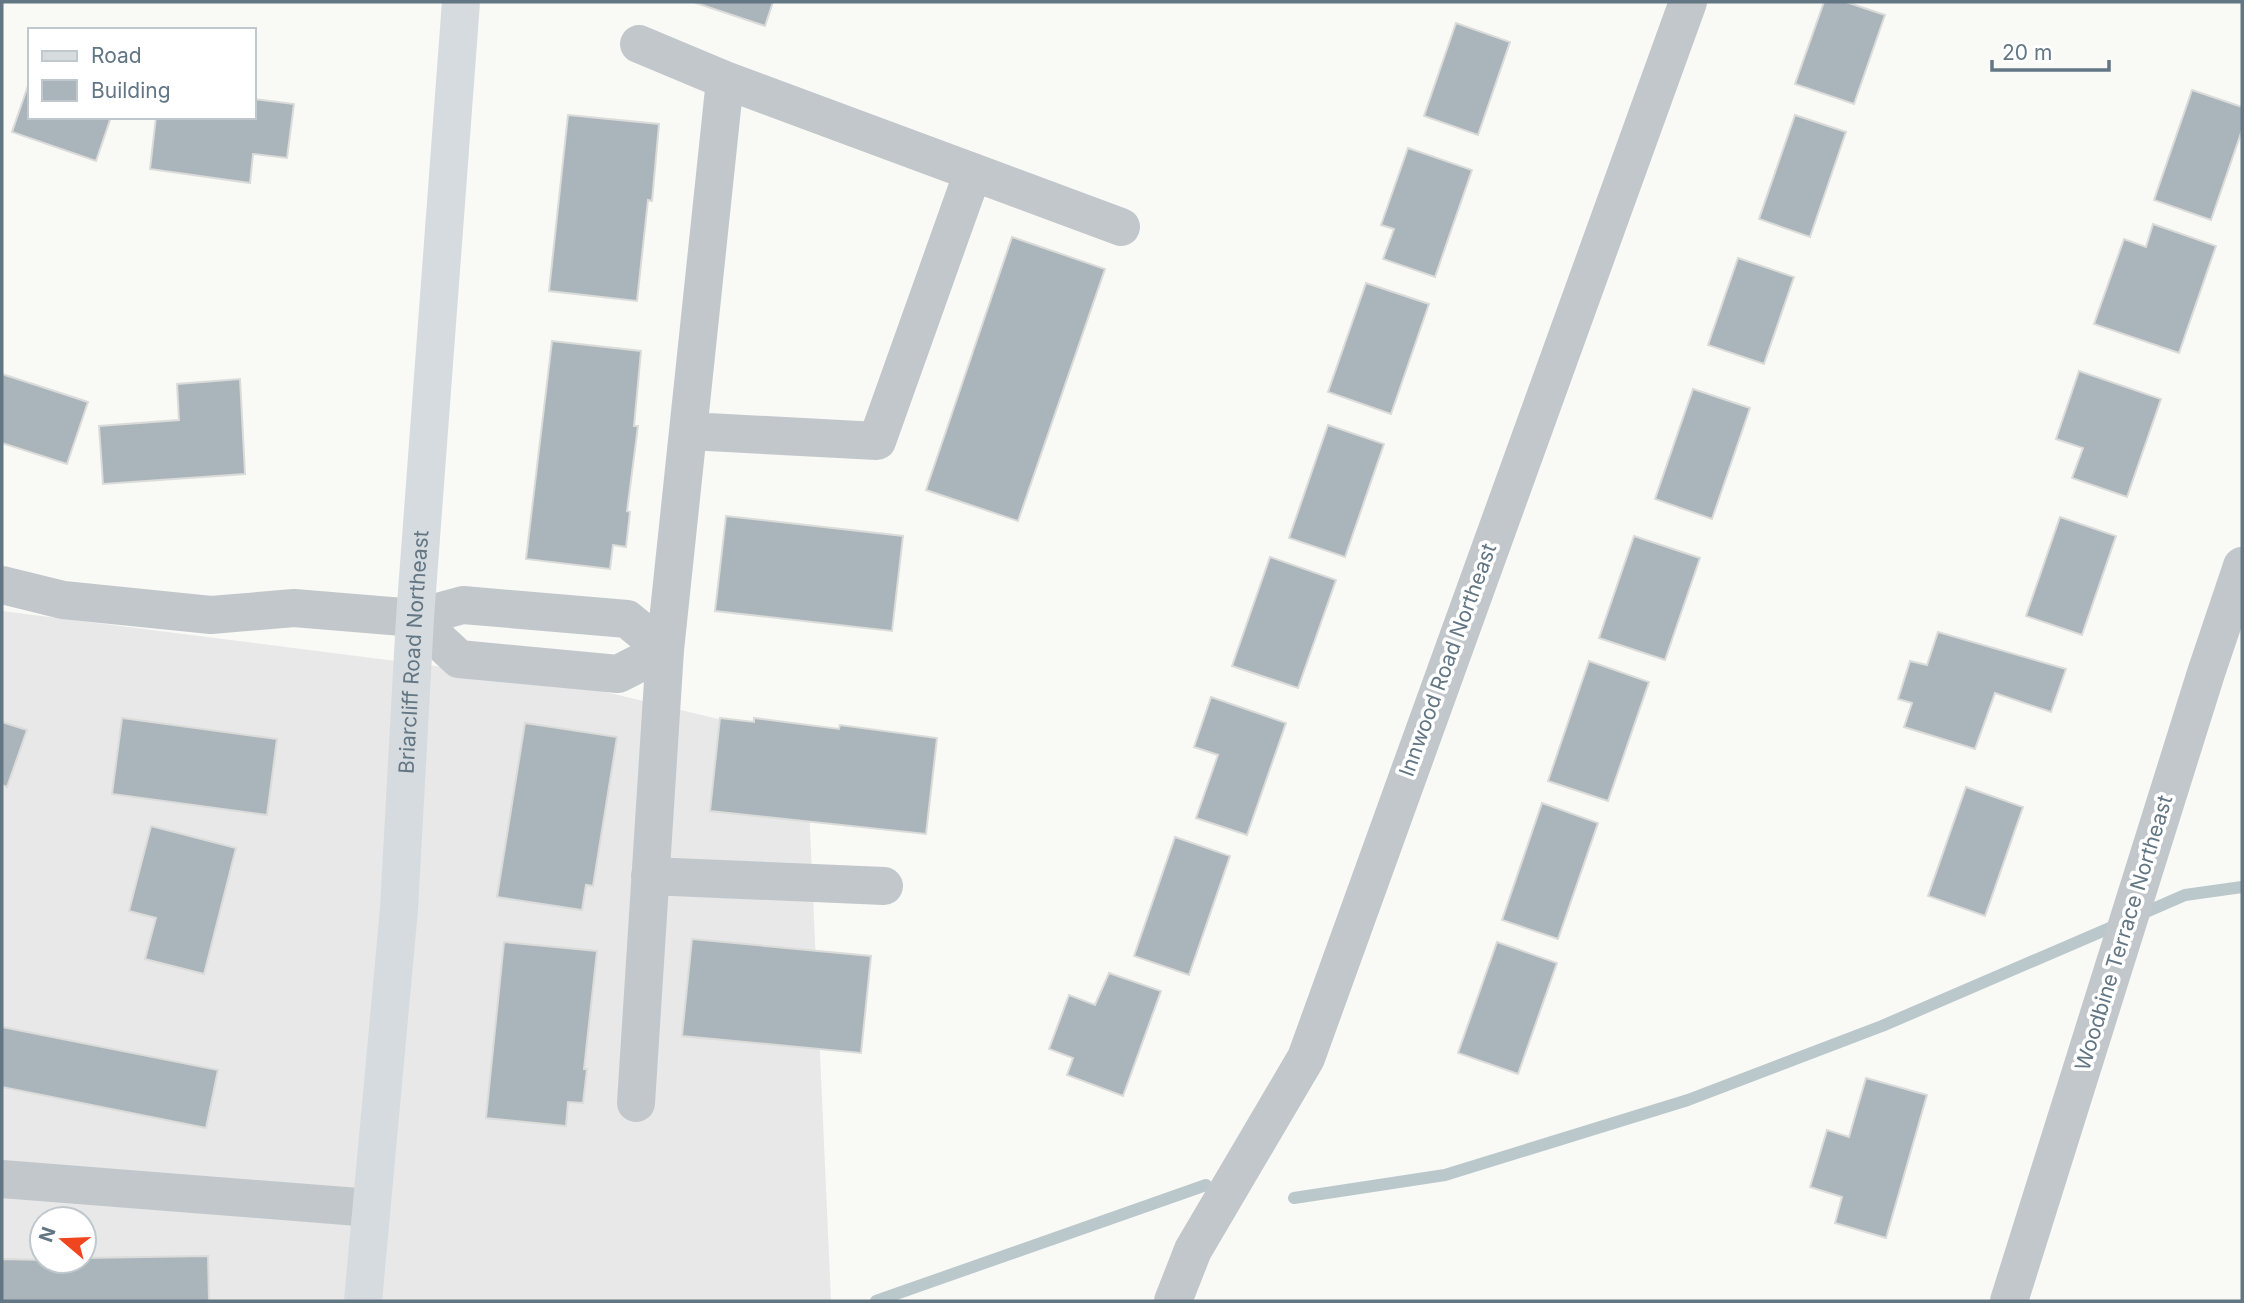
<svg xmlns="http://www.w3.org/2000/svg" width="2244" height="1303" font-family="Inter,sans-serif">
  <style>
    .built { fill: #e7e8e7; fill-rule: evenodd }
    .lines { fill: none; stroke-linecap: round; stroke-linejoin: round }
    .stream { stroke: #bac8cc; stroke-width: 12 }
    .building { fill: #aab4bb; stroke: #dbdbd9; stroke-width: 2 }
    .minor { stroke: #c2c7cb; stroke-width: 38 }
    .major { stroke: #d6dbdf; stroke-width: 38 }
    .labels { text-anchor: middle; stroke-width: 7; stroke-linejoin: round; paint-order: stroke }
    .street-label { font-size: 21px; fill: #627684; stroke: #fff }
  </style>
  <rect width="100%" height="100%" fill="#f9f9f6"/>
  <path class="built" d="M2,611l566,72 238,57 25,561h-829zM42,1219h42v42h-42z"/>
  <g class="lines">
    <path class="stream" d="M2139,915l46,-20 57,-8
      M1294,1198l151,-23 243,-75 194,-74 237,-102
      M876,1301l330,-116"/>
  </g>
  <path class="building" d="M693,2h80l-8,24z
    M1824,2h22l39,13 -31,89 -59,-20z
    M1456,23l54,19 -32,93 -54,-19z
    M30,80v37h81l-15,44 -84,-29z
    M2192,90l50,17v23l-31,90 -57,-20z
    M254,99l40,5 -7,54 -34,-4 -3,29 -100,-14 6,-52h98z
    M568,115l91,9 -7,77 -4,-1 -11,101 -88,-10z
    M1795,115l51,17 -36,105 -51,-18z
    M1408,148l64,22 -37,107 -52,-18 11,-30 -13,-4z
    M2153,224l63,22 -37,107 -85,-29 30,-85 22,8z
    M1012,237l93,32 -87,252 -92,-31z
    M1738,258l56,19 -30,87 -56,-19z
    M1366,283l63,21 -38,110 -63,-22z
    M552,341l89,10 -7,75h4l-11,85 3,1 -4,35 -13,-2 -3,24 -84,-10z
    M2079,371l82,28 -34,98 -55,-19 11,-30 -27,-9z
    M2,374l86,28 -21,62 -65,-21z
    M240,379l5,95 -142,10 -4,-58 80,-6 -2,-36z
    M1693,389l57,19 -38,111 -57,-20z
    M1328,425l56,19 -39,113 -56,-19z
    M726,516l177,20 -11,95 -177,-20z
    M2060,517l56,19 -34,99 -56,-19z
    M1634,536l66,22 -35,102 -66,-22z
    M1270,557l66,23 -38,108 -66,-22z
    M1938,632l128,37 -15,43 -56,-19 -20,56 -71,-22 8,-24 -14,-4 12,-38 17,4z
    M1589,661l60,21 -41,119 -60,-20z
    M1211,697l75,26 -39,112 -51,-17 22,-63 -24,-8z
    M122,718l155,21 -10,76 -155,-21z
    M720,718l34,4v-4l85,11 1,-4 97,13 -11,96 -216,-23z
    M2,722l25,8 -20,57 -5,-2z
    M525,723l92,14 -24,149 -7,-1 -4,25 -85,-13z
    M1966,787l57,20 -38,109 -57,-20z
    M1542,803l56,20 -40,116 -56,-19z
    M151,826l85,22 -32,126 -59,-15 11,-41 -27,-7z
    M1175,837l55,19 -41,119 -55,-19z
    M692,939l179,17 -10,97 -179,-17z
    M504,942l93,9 -13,118h3l-4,34 -15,-1 -2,24 -80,-8z
    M1497,942l60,21 -39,111 -60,-21z
    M1109,973l52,18 -38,105 -56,-21 6,-17 -24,-9 20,-54 26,10z
    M2,1027l216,43 -12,58 -204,-41z
    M1866,1078l61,17 -41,143 -51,-15 7,-26 -32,-10 17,-57 22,7z
    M208,1256l1,45h-207v-42l82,2v-3z"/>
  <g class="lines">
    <path class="minor" d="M725,80l396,147
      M689,431l188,10 96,-269
      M2,585l61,15 148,15 83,-7 121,10 48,-13 164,14 38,31 -47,24 -159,-15 -44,-41
      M650,876l234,10
      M636,1103l29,-453 60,-570 -86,-36
      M2,1179l369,29
      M1173,1301l20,-51 113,-192 382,-1056
      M2009,1301l197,-628 36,-107"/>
    <path class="major" id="s1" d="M363,1301l36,-392 16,-291 46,-616"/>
  </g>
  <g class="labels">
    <g class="street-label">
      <text dy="7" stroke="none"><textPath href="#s1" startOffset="651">Briarcliff Road Northeast</textPath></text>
      <text transform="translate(1448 660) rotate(-70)" y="7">Innwood Road Northeast</text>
      <text transform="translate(2124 933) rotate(-73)" y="7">Woodbine Terrace Northeast</text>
    </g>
  </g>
  <rect width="2244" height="1303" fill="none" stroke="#627684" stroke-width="7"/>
  <rect x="28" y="28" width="228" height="91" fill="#ffffff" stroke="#c0c8ce" stroke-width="2"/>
  <rect x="42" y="51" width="35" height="10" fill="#d6dbdf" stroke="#c0c8ce" stroke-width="2"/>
  <text x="91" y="63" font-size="21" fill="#627684">Road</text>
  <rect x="42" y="80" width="35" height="21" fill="#aab4bb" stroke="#c0c8ce" stroke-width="2"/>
  <text x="91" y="98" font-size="21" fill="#627684">Building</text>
  <g transform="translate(63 1240) rotate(289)"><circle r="33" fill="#ffffff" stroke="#c0c8ce" stroke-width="2"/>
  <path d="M0-5L12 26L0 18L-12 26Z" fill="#f0461f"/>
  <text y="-10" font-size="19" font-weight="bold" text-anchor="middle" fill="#627684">N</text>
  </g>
  <path d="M1992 60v10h117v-10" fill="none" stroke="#627684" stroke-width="3.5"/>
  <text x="2002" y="60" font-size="21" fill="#627684" stroke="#ffffff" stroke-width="5" paint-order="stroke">20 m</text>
</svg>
